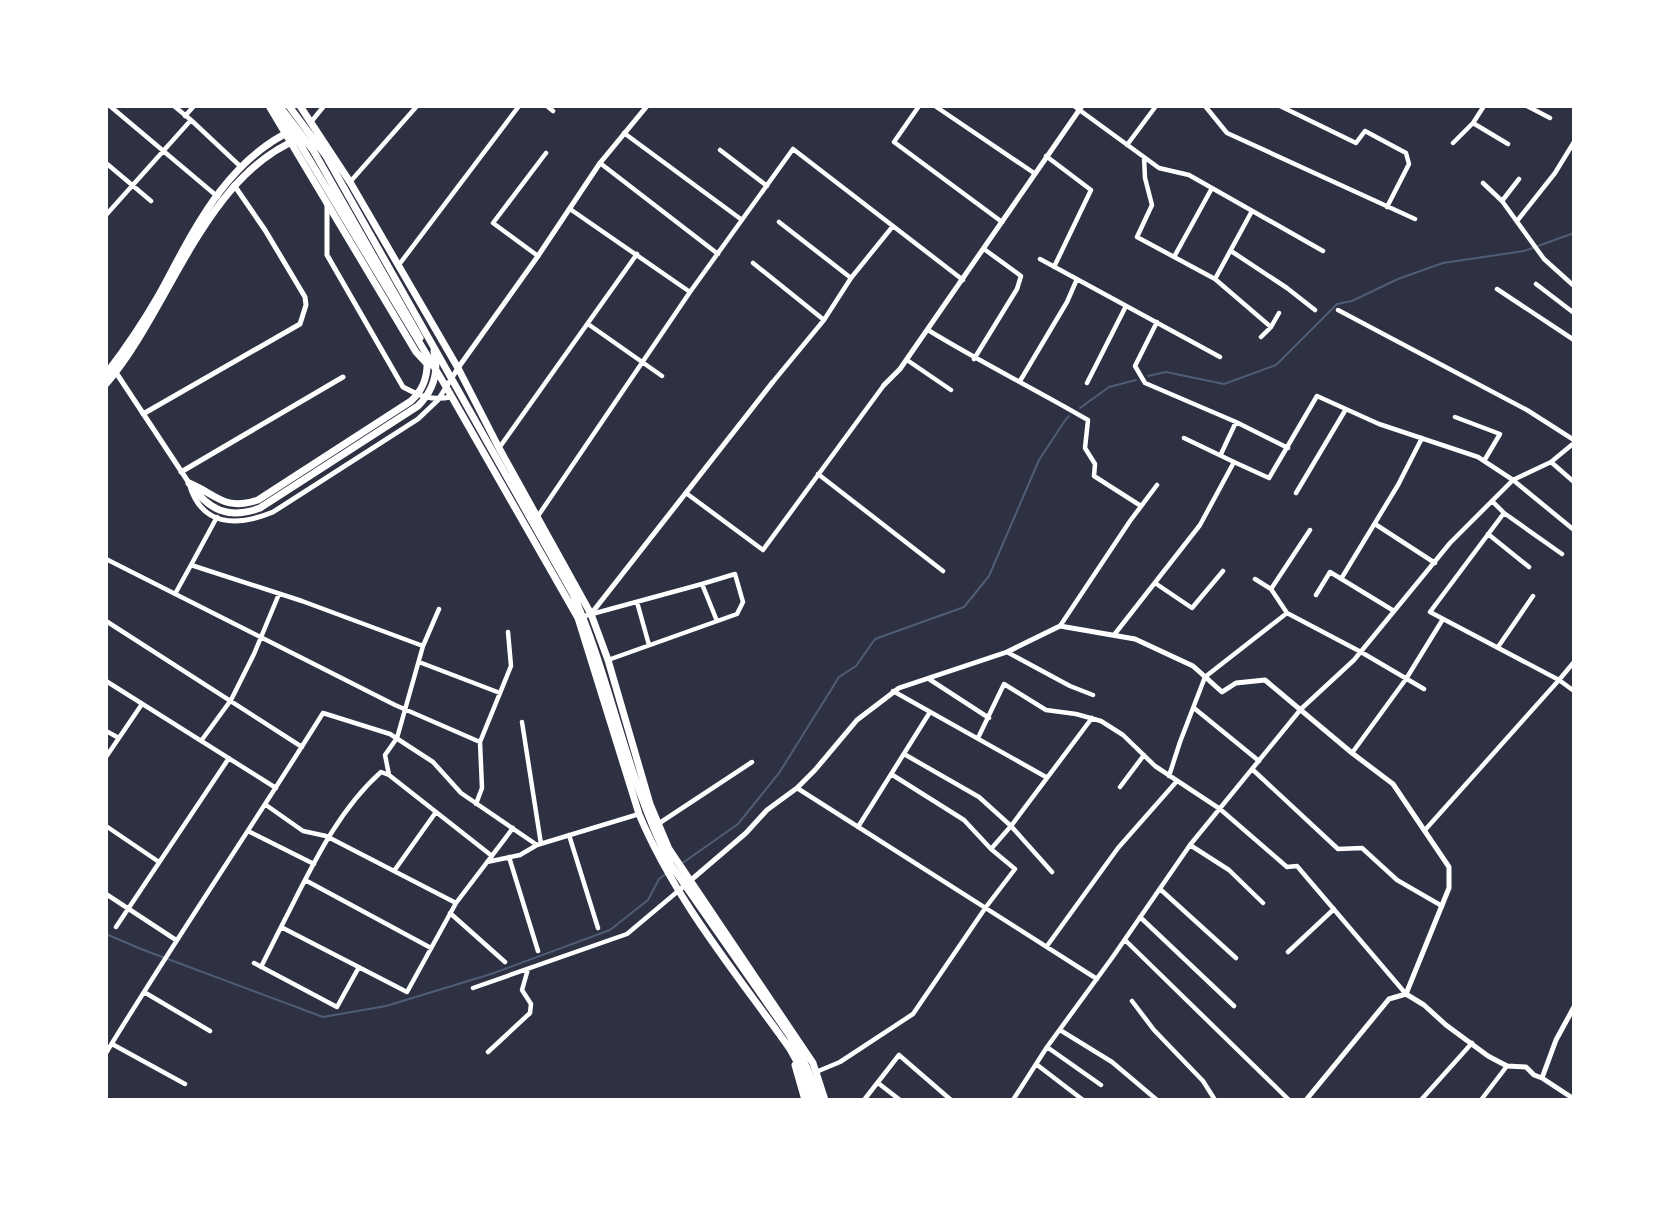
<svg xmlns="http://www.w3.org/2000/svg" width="1680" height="1206" font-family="'Asap Condensed',sans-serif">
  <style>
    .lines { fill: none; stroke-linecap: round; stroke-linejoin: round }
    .stream { stroke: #4f5d75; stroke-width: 2 }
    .minor { stroke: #fff; stroke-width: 4.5 }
    .tertiary { stroke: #fff; stroke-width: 5 }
    .primary { stroke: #fff; stroke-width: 7 }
  </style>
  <rect width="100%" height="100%" fill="#2d3142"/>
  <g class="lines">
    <path class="stream" d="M1148,376l18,-4 58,12 52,-19 61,-61 15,-3 46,-22 45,-16 81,-12 50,-18
      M1080,408l29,-21 27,-7
      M674,869l64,-45 41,-51 60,-96 17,-11 19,-27 89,-32 25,-31 50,-116 27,-41 3,-3
      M106,934l35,15 182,68 63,-11 105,-32 119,-44 38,-30 11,-21 8,-6"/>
    <path class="minor" d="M110,106l108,91
      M174,106l17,14
      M547,106l6,5
      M919,106l-25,36 108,80
      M935,106l99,67
      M1074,106l85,62 30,7 134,76
      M1205,106l22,27 188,86
      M1280,106l76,37 9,-12 41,22 3,11 -22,43
      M1527,106l23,12
      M185,116l9,-10
      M311,122l13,-16
      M1473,123l35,21
      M624,133l118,87
      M1453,143l20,-20 11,-17
      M1127,145l29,-39
      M720,150l47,36
      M1046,156l45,34 -37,77
      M1144,157l1,21 7,27 -15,32 78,42 37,-68
      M106,163l45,38
      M600,163l118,91
      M350,182l67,-76
      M1483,183l19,18 42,58 30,27
      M1502,201l17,-22
      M570,209l120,83
      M106,215l85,-95 50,47
      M1517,221l38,-48 19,-31
      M779,222l72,56
      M1231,251l56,37 28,22
      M538,256l-45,-33 53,-70
      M1174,257l38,-69
      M1040,259l180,98
      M753,263l71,57
      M398,266l121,-160
      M1215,279l56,48
      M1536,284l38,29
      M1497,289l77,51
      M1338,310l189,100 47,30
      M1157,322l-22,44 10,17 91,39 52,26
      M588,324l74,52
      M928,330c52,32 107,59 160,90l-3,28 10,16 -1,12 47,30
      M1261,337l10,-10 8,-14
      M974,359l43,-70 4,-13 -37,-27
      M907,360l44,30
      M1020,381l47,-79 10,-23
      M772,383l52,-63 27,-42 42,-52
      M1087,383l39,-77
      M1455,417l45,17 -16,27
      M1184,438l50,24
      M499,448l138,-194
      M1221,454l15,-32
      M1551,462l23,20
      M818,474l125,97
      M686,493l77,57 121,-165
      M1296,493l50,-84
      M1492,501l12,12 -74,99 129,68 15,-18
      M1504,513l58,41
      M538,516l152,-224 103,-143 170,131
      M217,517l-26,48 111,36 121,45 -26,92 -12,17 4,20 -8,-3c-46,41 -72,101 -100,155l126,65 49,-89 -128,-66 -2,-1 -23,-5 -37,-26
      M1375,524l60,39
      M1488,534l41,33
      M106,559l289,146 85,37
      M1255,579l16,10 16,24
      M1341,579l57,-94 24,-47
      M1155,583l37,25 31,-37
      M1271,589l39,-59
      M175,594l16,-29
      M1316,595l14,-23 64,39
      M637,602l12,43
      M581,617l121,-33 15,37
      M106,621l196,126
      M1060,626l70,-105 27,-36
      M1114,635l86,-110 34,-63 35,16 48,-82 62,28 99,33 35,23 61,50
      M423,646l16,-37
      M1498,647l35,-51
      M1007,652l63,34 23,9
      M608,660l129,-46 6,-12 -8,-28 -33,10
      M419,662l81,31
      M929,679l60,39
      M106,681l170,107
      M893,691l153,86
      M1194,708l65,53
      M522,722l19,122
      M106,731l13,7
      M978,738l26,-54 42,26 30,4 25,7 22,14 32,31 65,43 67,58 10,-1 109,128
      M201,741l30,-41 23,-46 25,-60
      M1352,753l54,-74 37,-60
      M904,754l75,43 32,29 41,46
      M106,757l36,-53
      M1252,769l86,80 24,-1 35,32 45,26
      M389,775l103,81
      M1169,776l11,-34 25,-65 82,-64 74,39 63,37
      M1120,787l24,-32
      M797,788l300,191
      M476,804l6,-16 -2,-46 31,-76 -3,-34
      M658,824l94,-62
      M106,826l53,36
      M858,827l72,-115
      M1425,830l134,-150 15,11
      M248,831l66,33
      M569,835l29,93
      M1190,845l39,25 34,33
      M991,849l20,-23 81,-108
      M509,857l29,94
      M487,862l33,-7 17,-10
      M394,871l42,-59
      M305,880l126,68
      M1160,889l76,69
      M106,894l70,46
      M456,903l57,-75
      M450,913l55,49
      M1140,917l94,89
      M116,927l113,-169
      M1125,940l164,160
      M1047,946l71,-98 59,-67
      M1288,952l46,-43
      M254,963l83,44 22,-40
      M261,967l20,-40
      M473,988l154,-54 50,-42
      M144,992l66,39
      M1132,1001l22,29 49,51 12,19
      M1060,1030l52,32 45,38
      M112,1044l73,40
      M1047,1047l54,38
      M488,1052l42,-39 1,-9 -9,-14 6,-21
      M106,1053c70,-115 146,-226 217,-340l67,21 43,28 28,31 76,52 102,-31
      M1036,1064l47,36
      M816,1072l24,-10 73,-48 73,-107 29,-38 -24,-20 -27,-29 -73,-46
      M878,1083l22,17
      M864,1100l35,-45 52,45
      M1013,1100l34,-53 65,-89 78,-113 111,-136 53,-49 96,-117 63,-63 38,-18 23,-19
      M1421,1100l51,-57
      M1481,1100l26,-34"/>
    <path class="tertiary" d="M327,202v53l76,132c17,9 28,14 48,10
      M115,371l74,112c12,44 48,44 84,29l145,-93 20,-19 20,-32 80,-112 62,-93 47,-57
      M884,385l16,-16 182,-263
      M143,414l157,-90 6,-19 -1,-8 -40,-67 -31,-45
      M181,472l162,-95
      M591,614l181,-231
      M677,892l69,-59 21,-23 30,-22 18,-18 42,-50 42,-32 108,-36 53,-26 75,13 58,27 29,26 14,-9 29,-3 87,73 41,31 56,83v21l-43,106
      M1542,1078l14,-38 18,-33
      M1306,1100l83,-101 17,-5 18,11 22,20 42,31 19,10 19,1 8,8 8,3 32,21"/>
    <path class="primary" d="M269,106l147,246 12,13
      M275,106l22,33 148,246 133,233 61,196c36,86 97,159 151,235l15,27 7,24
      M289,106l37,50 247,438c39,88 53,185 98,271l119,171 17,32 11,32
      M300,106l50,76 108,186 41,80 92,166 17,46 42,144 19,45 144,214 12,37
      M280,107l33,43 107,188
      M106,374c20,-26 38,-53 54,-81 34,-63 66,-133 135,-164
      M106,384c64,-74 98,-209 195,-246
      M189,483c29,12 34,28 69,17l153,-99c12,-11 17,-25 16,-41
      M190,484c19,26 38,36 70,24l158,-102c15,-15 21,-34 16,-55
      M795,1065l10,35"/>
  </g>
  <rect width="1680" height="1206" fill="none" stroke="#ffffff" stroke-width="216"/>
</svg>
